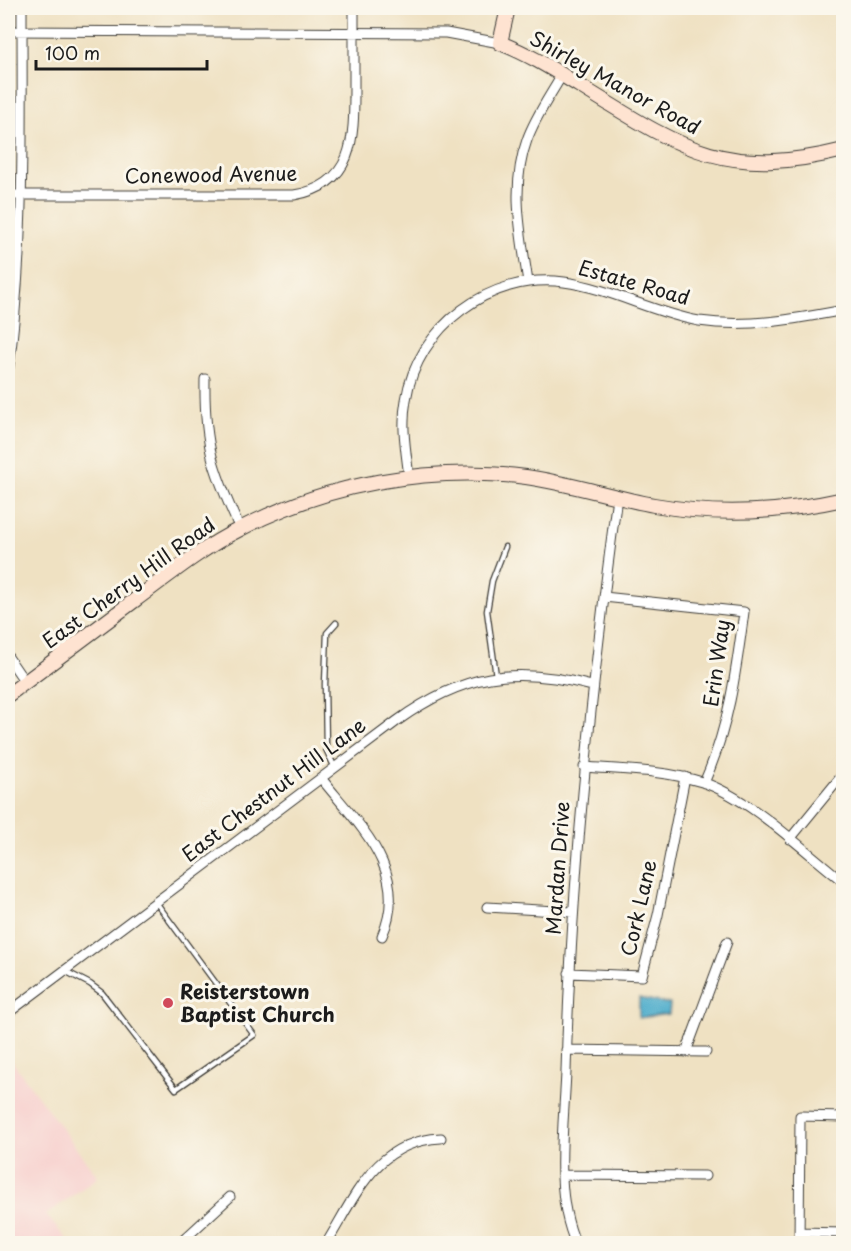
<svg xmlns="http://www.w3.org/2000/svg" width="851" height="1251" font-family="'Playpen Sans',sans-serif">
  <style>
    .built { fill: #f7d0ce }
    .water { fill: #4caccb; stroke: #346474; stroke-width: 1.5 }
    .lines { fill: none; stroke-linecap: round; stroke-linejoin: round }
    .lane-casing { stroke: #3c3a35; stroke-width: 7 }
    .street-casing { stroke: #3c3a35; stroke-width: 11 }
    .secondary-casing { stroke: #3c3a35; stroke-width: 16 }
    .lane { stroke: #fff; stroke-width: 4.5 }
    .street { stroke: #fff; stroke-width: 9 }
    .secondary { stroke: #fee3d1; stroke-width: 14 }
    .poi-dot { fill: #d1495b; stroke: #fbf7ec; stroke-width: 2 }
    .labels { text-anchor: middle; stroke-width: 6; stroke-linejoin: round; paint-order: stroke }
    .street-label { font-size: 20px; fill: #1c1c1c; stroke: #fbf7ec }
    .poi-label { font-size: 20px; font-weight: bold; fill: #1c1c1c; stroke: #fbf7ec; text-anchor: start }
  </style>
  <rect width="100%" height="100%" fill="#fbf7ec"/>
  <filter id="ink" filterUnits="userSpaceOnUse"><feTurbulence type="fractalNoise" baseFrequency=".0167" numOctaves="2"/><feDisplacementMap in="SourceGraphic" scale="12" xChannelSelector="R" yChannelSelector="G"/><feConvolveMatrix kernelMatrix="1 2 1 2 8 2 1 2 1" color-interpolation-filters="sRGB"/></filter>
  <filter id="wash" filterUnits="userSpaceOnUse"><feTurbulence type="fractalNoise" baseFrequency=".008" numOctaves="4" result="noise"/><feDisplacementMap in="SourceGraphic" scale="24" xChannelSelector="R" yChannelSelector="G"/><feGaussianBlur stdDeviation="1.35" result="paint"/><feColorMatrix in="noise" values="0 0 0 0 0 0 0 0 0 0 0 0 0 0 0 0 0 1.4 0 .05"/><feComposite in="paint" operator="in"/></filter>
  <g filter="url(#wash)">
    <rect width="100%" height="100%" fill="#efe1c2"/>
    <path class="built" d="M8,1056l90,121 -52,38 24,28h-62z"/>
    <path class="water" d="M639,998l31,6 -1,10 -30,4z"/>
  </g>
  <g filter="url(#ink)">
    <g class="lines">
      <g class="lane-casing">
        <path id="lane" d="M496,676l-9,-65 5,-30 13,-34
          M335,768l-9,-19 -1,-65 2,-51 9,-10
          M65,971l25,13 12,9 74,96 78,-54 -99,-134"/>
      </g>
      <g class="street-casing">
        <path id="street" d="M8,31l438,2 54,10
          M8,195h286c61,-10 60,-58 60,-108 0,-27 0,-53 0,-79
          M528,282c-7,-48 -18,-95 -1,-142 8,-23 23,-44 35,-65
          M8,373c17,-121 14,-243 14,-365
          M205,379c-1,66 8,91 35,150
          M409,477c-3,-26 -8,-51 -3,-77 11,-73 85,-128 158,-118 46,6 89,31 135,39 48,7 98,-2 145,-11
          M604,597l140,15c-8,60 -15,115 -40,171
          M8,657l17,25
          M584,767c39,3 80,3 118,15 48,16 101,68 142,100
          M321,778c38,48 90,93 61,158
          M790,839l54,-66
          M487,907l86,5
          M569,973l73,3 16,-61 27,-138
          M8,1013l389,-292c65,-47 117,-56 195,-35
          M566,1050l140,2
          M686,1052l41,-110
          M564,1175l141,1
          M799,1232l45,1
          M179,1244l51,-47
          M326,1244c30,-49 50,-103 115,-106
          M576,1244c-23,-51 -12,-118 -10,-172 5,-193 25,-384 51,-575
          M799,1244l1,-128 44,1"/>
      </g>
      <g class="secondary-casing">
        <path id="secondary" d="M508,8l-8,35c29,11 54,27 80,43 99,61 143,94 264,64
          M8,695c42,-31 84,-63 127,-95 34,-25 67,-52 105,-71 86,-45 189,-64 286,-52 43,6 85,20 128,28 63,11 127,8 190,-6"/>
      </g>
      <use href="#lane" class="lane"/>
      <use href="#street" class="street"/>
      <use href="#secondary" class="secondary"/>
    </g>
  </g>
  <circle class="poi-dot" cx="168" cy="1003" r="6"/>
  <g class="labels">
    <g class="street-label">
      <text transform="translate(615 83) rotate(29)" y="7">Shirley Manor Road</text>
      <text transform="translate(211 175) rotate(-1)" y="7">Conewood Avenue</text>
      <text transform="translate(634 283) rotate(16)" y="7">Estate Road</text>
      <text transform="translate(129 583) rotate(-36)" y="7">East Cherry Hill Road</text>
      <text transform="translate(717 663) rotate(-82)" y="7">Erin Way</text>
      <text transform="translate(274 790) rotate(-37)" y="7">East Chestnut Hill Lane</text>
      <text transform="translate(558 868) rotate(-86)" y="7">Mardan Drive</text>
      <text transform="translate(639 908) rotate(-77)" y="7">Cork Lane</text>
    </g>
    <g class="poi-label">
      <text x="180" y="999">Reisterstown<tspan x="180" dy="23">Baptist Church</tspan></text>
    </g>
  </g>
  <rect width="851" height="1251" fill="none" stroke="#fbf7ec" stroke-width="30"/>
  <path d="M36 60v9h171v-9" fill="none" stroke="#1c1c1c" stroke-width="3"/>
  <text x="45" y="60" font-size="18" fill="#1c1c1c" stroke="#fbf7ec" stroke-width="4.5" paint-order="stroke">100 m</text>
</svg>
